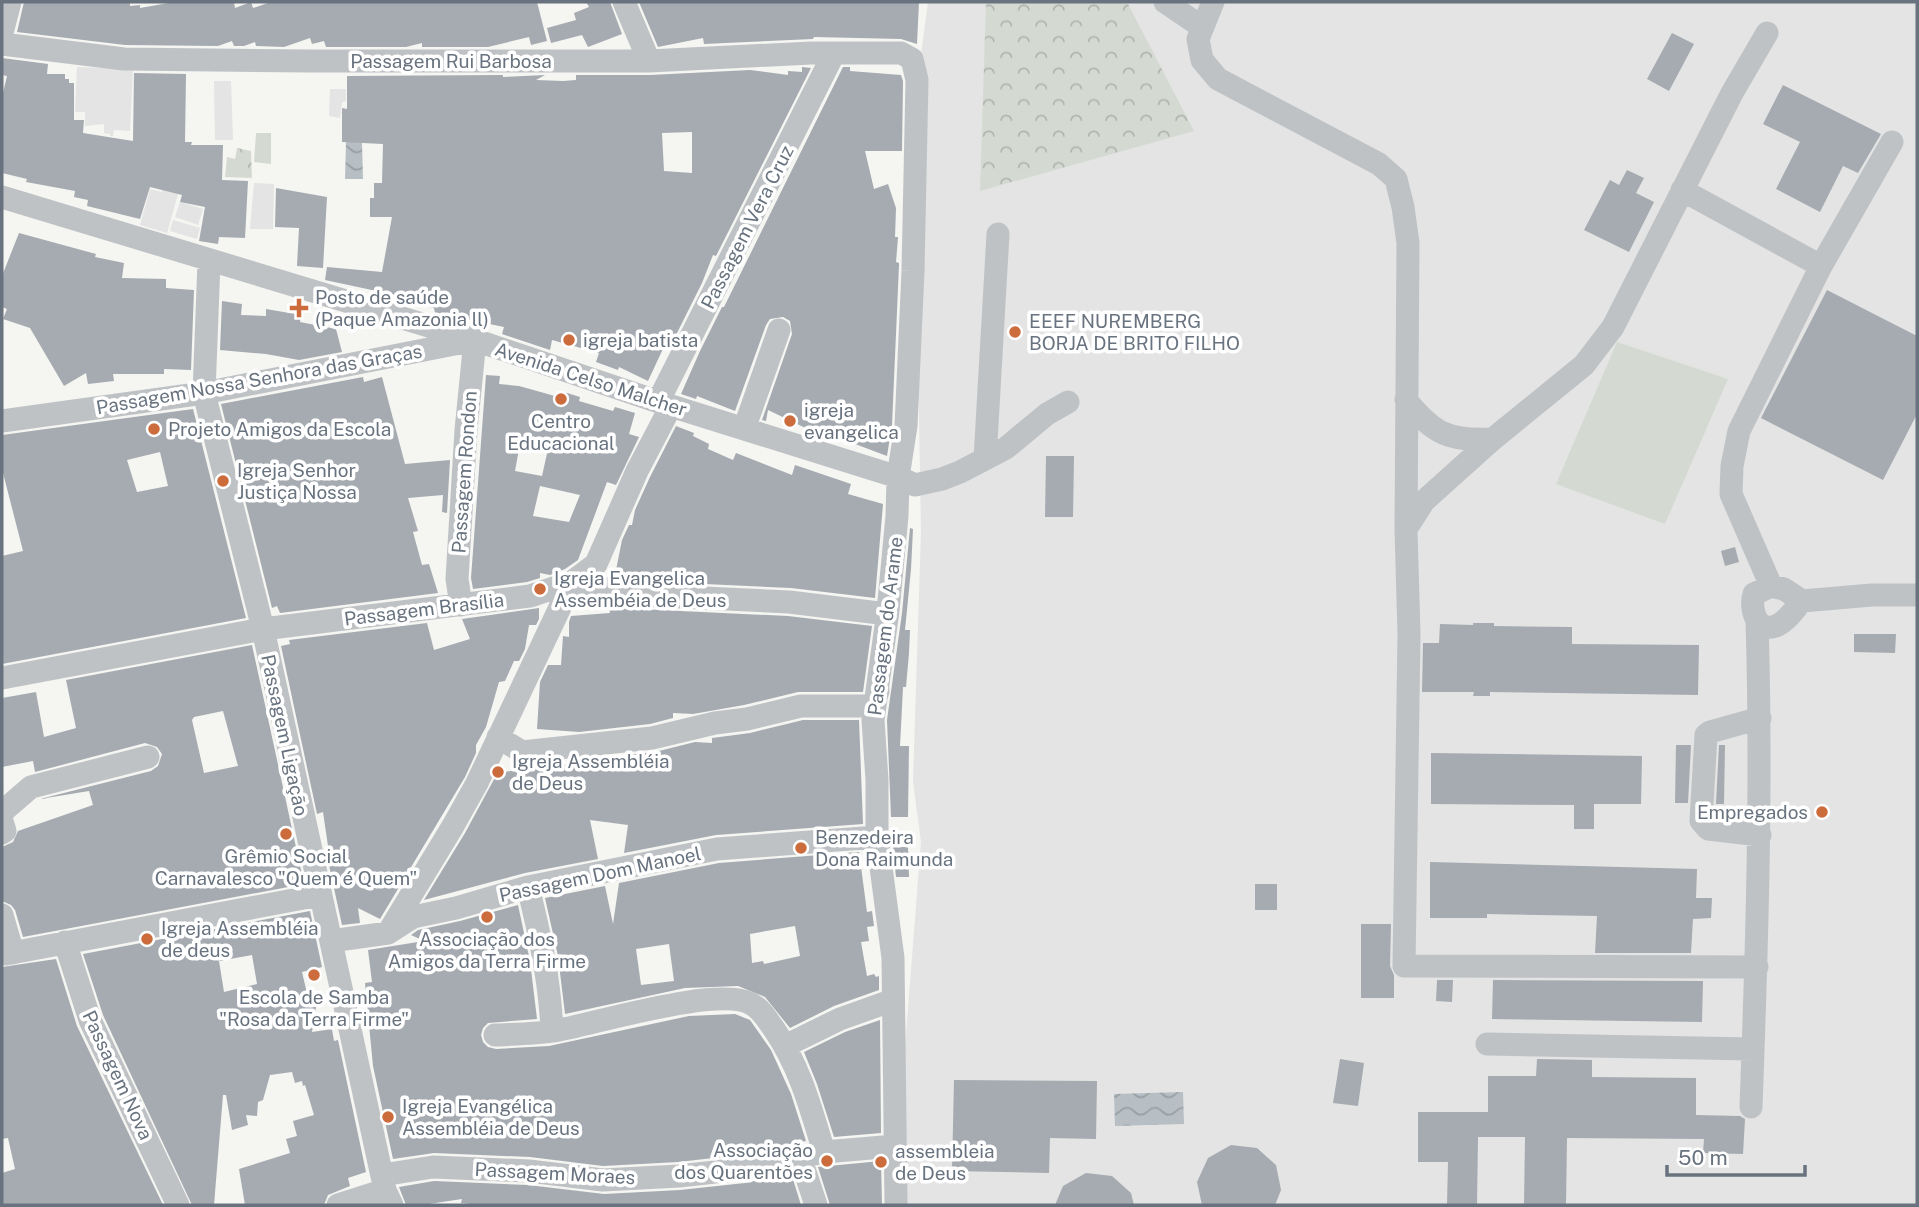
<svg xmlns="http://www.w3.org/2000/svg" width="1919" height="1207" font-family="'Public Sans',sans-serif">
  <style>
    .built { fill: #e3e4e3 }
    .forest { fill: url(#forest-crowns) }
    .green { fill: #d4dad2 }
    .water { fill: url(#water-waves) }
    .building { fill: #a5abb0; fill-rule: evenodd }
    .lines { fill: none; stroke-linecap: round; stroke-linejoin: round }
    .minor { stroke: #bfc2c5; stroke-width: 23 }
    .poi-dot { fill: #cc6c3c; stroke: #fff; stroke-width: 2.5 }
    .labels { text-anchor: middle; stroke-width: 7; stroke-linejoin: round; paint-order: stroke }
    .street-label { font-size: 19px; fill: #68737f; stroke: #fff }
    .poi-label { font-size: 19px; fill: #68737f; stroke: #fff; text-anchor: start }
  </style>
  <defs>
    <pattern id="forest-crowns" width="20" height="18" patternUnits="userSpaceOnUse" patternTransform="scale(1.75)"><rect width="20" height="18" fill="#d4dad2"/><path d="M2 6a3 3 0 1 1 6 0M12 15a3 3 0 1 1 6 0" fill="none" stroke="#b0b5b0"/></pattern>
    <pattern id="water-waves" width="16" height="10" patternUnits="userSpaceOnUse" patternTransform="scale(1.75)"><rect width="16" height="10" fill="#b7bfc4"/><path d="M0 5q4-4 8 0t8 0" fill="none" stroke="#99a0a4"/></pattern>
  </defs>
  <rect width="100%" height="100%" fill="#f5f5f2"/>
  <path class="built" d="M928,2h989v1203h-1017l1,-107 20,-256 -8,-60 8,-250 -3,-177 2,-292z
    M77,67l56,2 -3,62 -16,-1 -1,6h-3v-2l-6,-1v-9l-19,2v-14h-10z
    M214,81h17l2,59h-18z
    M330,89h16v12l-4,1 -2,16 -11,-2z
    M171,162l15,4 -19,67 -27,-8 10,-36 12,3z
    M254,183l20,1 -1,45h-23z
    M180,202l23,7 -5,16 -23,-8z
    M173,220l27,8 -3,11 -27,-8z"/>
  <path class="forest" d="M986,2h141l67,129 -214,60z
    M237,148l14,3 1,27 -27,-1 2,-20 8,2z"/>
  <path class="green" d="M256,133h15v31l-17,-2z
    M1617,342l111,37 -63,145 -109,-40z"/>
  <path class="water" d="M346,142h16l1,37h-18z
    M1183,1092l1,32 -69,2 -1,-32z"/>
  <path class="building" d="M24,2h106v4l10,-1v3l34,-6h60l1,6 16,-6 2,6 18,-6h266l10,39 -16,4 -2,-8 -41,10h-66v-4l-16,4h-80l-2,-6 -12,3 -2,-6 -26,9 -28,-1 -1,-4 -11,4h-10l-2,-5 -14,5 -93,-1 -108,-13z
    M586,2h24l12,32 -34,13 -6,-12 -31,8 -4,-15 29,-8 -2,-7 15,-6z
    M639,2h280l-2,42 -16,-5 -87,-2 -1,2 -109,5 -1,-6 -45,9z
    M1672,33l22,11 -25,47 -22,-12z
    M2,58l46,6 -1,10h18v5h4v4h5v37h10l-1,13 50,8 1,-68 52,1 -1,68h7l-1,3h32l-1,35 26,1 -3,57 -26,-1 -1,7 -19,-3 6,-34 -25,-5 2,-7 -32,-8 -10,32 -53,-13 1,-6 -14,-3 1,-6 -49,-9 1,-3 -25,-6v-76l5,-21 -5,-1z
    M802,67l9,1 -95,188 -3,-1 -11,28 -25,50 -4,7 -5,-2 -20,43 -29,-14 -1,3 -22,-8 3,-9 -47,-13 -2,10 -48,-16 2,-7 -69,-14 -1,-5 -21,-5 1,-4 -89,-19 2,-13 55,5 10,-55h-22v-19h4v-15h8l1,-39 -41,-2v-34l5,1v-33l156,-1v2l42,-2 -9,5 27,1 13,-1v-5h74l100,-5 38,5v-4l14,1zM692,132v41l-28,-2 -2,-38z
    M843,67h7v4l51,4 2,6 -1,70h-37l9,38 14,-5 8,24 -1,29h3l-2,25 3,1v2l-7,160 -5,31 -69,-26 -2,3 -48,-23 -2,11 -4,-1 30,-86 -2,-13 -7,-4 -13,2 -4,6 -31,86 -38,-15 -1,3 -15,-5 19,-43 22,-44h2z
    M1783,85l98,49 -23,39 -15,-7 -23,46 -44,-23 24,-47 -37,-18z
    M1627,170l17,8 -8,15 18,9 -25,50 -45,-22 26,-50 9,5z
    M276,188l51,9 -4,71 -26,-2 2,-38 -24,-1z
    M19,233l77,21 -1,3 29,6 -2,15 44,1v9l28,2 -3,80 -27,-1v5h-51l1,7 -26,3 -2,-11 -22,13 -34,-58 -27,-9 4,-10 -5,-2v-31z
    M1827,290l90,46v78l-34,66 -122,-62z
    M222,301l20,3 -1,11 25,1v-7l35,6 -1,7 36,7 6,23 -43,8 -33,-6 -46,-4z
    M486,375l14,1 -1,8 20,2 43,12 2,-6 16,5 -1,4 34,10 2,-4 20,6 -6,21 10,3 -23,48 -9,-3 -29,78 -13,9 -15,6 -10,-2v5l-13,4 -54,7 -2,-11zM521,438l27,11 -6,27 -27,-5zM540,486l40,9 -11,27 -36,-6z
    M363,377l1,5 18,-5 23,87 45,-4 -3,53 -5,-1 1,-17 -35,3 10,33 -5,1 9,33 7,-1 9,29 -158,20 -3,-7 -5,2 -51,-204z
    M193,409l53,209 -244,46v-108l21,-5 -21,-82v-34zM160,452l8,34 -31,6 -10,-32z
    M676,426l18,7 -1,3 16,8 -1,5 25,11 3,-7 56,22 3,-10 56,19 -3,10 35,10 -8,94 -84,-10 -150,-7 -23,-4v-7h-2l6,-30 7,-15h3l3,-15 15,-33z
    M1046,456h28l-1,61h-28z
    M910,528l3,1 -2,40 -6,61h5l-1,23 -3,34h-3l-3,59h9l-1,71h-17l-4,-97 15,-107z
    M1735,547l4,15 -14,4 -4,-15z
    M615,605l23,4 150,7 84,10 -9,66h-65l-54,13 -51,9 -20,-1v5l-23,6 -71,8 -42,-3 3,-47 8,-17h13l2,-29 6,1v-15l2,-6 39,-3 -1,-6z
    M539,608v11l-3,6h-7l-4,24 -6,12h-5l-9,20 -6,1 -13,45 -10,18v8l-11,24 -85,142 -22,-11 2,15 -18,2 -17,-78 3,-1 -5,-34 -6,2 -36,-168 9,-2 -1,-4 138,-17 7,27 36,-11 -8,-20z
    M1473,623h21v3l78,1v17l127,1 -1,50 -208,-3v4h-17l1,-4h-52l1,-49h16l1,-19 33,1z
    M1854,634h42l-1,19 -41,-1z
    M252,645l52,239 -281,53 -8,-27 -4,-5 -9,-4v-54l11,-5 5,-11 75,-26 -4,-14 -49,8 111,-28 7,-5 4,-12 -5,-7 -12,-4 -110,29 -2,-11 -31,6v-69l34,-6 8,45 32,-9 -10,-48zM223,711l15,55 -34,7 -12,-53 2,-3z
    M803,720h56l4,104 -147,11 -92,18 4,-28 -38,-5 8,39 -73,14 -101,27 41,-67 34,-63 6,-1v3l48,-9 1,4 44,-9 57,-6 40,-10 17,1v-5l38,-5z
    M1676,745h15l-3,58h-13z
    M1719,745h6l-1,59h-8z
    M1431,753l211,3 -1,48h-47v25h-20v-24l-143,-1z
    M893,847h15l1,30h-13z
    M859,852l8,60 5,-1 2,15 -7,1 2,14 -8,1 6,34 7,-2 2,3 3,-1v14l-45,16 -44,22 -25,-31 -27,-11 -53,2 -120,26 -7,-58 -13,-58 60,-12 8,38 6,-41 100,-20zM795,926l5,30 -36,8 -1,-3 -11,2 -2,-29zM669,944l5,37 -33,4 -5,-36z
    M1430,862l267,7 -1,29h16l-1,20 -18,1 -2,34h-96l2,-37 -110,-2v4h-57z
    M1255,884h22v26h-22z
    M518,905l12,56 7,58 -49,4 -5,5 -2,7 2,7 5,5 8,2 53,-3 140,-30 46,-2 15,6 21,30 20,44 15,47 -66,14 -62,7 -75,4 -73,-9 -96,-4 -41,6 -20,-93 -8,-83 7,-1 -4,-32 56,-9 -13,-6 7,-5 42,-9z
    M310,911l12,56 -20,5 8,34 6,1 -4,25 20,-3 2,12 4,-1 28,132 -18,6 2,8 -22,9 -4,10h-79l-6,-36 51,-16 -4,-14 11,-3 -4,-15 21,-6 -9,-30 -2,1 -1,-5 -7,2 -3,-11 -22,3 -7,25 -5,2 -1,14 -11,-1 2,10 -16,5 -6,-35h-3l-9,110h-22l-89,-190 -20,-61zM252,955l5,29 -33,8 -5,-31z
    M1361,924h30l-1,42 4,9v23h-33z
    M56,959l21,67 86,179h-161v-32l13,-4 -7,-31 -6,1v-172z
    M1437,980h16l-1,22 -16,-1z
    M1493,980l210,1 -1,41 -210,-3z
    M880,1020l1,113 -47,4 -17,-53 -13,-32 41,-20z
    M1340,1059l24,4 -6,43 -25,-3z
    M1537,1059l55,1v17l104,1v37l44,1 5,3 -2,35 -40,-1 1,-14 -137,-1 -1,67h-42l1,-68h-47l-1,68h-30l1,-43h-30v-50h70v-36h48z
    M954,1080l143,1 -1,58 -46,-1 -1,35 -97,-2z
    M1231,1145l26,3 19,17 5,25 -6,15h-73l-5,-23 11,-24z
    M881,1161l1,44h-52l-12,-38z
    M791,1173l10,32h-321l-19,-2 1,-4 -40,6h-16l-7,-18 35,-6 94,4 76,9 76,-4 65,-7z
    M1086,1173l26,3 19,17 3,12h-79l8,-19z"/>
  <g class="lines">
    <path class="minor" d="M624,2l25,59
      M1165,2l37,25
      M1213,2l-15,37 4,21 16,19 161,85 17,15 7,28 5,36 -2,286 3,105 -5,332 353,1
      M2,33l8,-31
      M2,44l122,15 185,2h340l162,-8h90l11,6 5,21 -4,191 -7,155 -8,51 -1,39 -9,95 -15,109 4,60v57l16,121 3,247
      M1682,190l139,76 71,-124
      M2,197l473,143 196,66 227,71 17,8 27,-6 18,-7 46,-24 41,-34 21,-12
      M209,262l-5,131 59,236 122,561 7,15
      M659,400l175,-347
      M1406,400c28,34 42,41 87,39
      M2,421l202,-28 271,-53 -9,90 -9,149 4,26
      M744,429l35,-99
      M985,459l13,-225
      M1406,529l18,-28 69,-62 91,-74 29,-38 119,-234 35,-60
      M1771,586l-40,-92 1,-28 7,-35 82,-165
      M1802,601c-7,8 -14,19 -24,24 -20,10 -29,-15 -24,-31l17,-8 13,3 18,12 70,-6h45
      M2,678l261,-49 267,-33 42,-14 67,13 150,7 90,11 9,-2
      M498,737l24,15 130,-14 63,-15 32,-4 54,-13h72l5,-15
      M2,812l29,-25 117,-30
      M2,821l3,10 -3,2
      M1760,835l-52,-6 -7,-8 5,-86 4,-3 50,-14
      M528,887c12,48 22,95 24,144
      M2,915l11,38
      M388,933l65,-107 24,-43 95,-201 24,-18 41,-93 34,-65
      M331,941l57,-8 25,-16 43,-9 72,-21 189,-38 160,-12
      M65,942l25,78 88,185
      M6,954l314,-59
      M495,1035c20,-1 40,-1 59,-4 41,-7 168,-47 199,-26 9,5 15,16 21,24 26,38 37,80 50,123
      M1487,1044l266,5
      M785,1046l55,-27 53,-19
      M1751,1107c6,-163 11,-324 6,-486
      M800,1157l16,48
      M382,1175l51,-8 96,4 74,9 76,-4 63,-7 82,-17 71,-6
      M338,1205l47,-15"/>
  </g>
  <g class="poi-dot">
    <path d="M295.5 297.5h7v7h7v7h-7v7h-7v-7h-7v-7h7z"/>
    <circle cx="1015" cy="332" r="7"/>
    <circle cx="569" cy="340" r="7"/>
    <circle cx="561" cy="399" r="7"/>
    <circle cx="790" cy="421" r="7"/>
    <circle cx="154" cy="429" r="7"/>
    <circle cx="223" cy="481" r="7"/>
    <circle cx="540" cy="589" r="7"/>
    <circle cx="498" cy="772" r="7"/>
    <circle cx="1822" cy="812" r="7"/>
    <circle cx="286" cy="834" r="7"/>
    <circle cx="801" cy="848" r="7"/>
    <circle cx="487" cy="917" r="7"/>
    <circle cx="147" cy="939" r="7"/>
    <circle cx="314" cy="975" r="7"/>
    <circle cx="388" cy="1117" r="7"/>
    <circle cx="827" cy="1161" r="7"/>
    <circle cx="881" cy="1162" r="7"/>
  </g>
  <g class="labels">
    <g class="street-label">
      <text x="451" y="68">Passagem Rui Barbosa</text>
      <text transform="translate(747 227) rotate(-63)" y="7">Passagem Vera Cruz</text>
      <text transform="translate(259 379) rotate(-10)" y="7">Passagem Nossa Senhora das Graças</text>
      <text transform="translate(591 379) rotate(18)" y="7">Avenida Celso Malcher</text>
      <text transform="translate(464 472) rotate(-86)" y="7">Passagem Rondon</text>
      <text transform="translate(424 609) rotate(-7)" y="7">Passagem Brasília</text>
      <text transform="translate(885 626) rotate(-83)" y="7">Passagem do Arame</text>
      <text transform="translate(285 735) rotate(78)" y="7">Passagem Ligação</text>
      <text transform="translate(600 874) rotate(-12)" y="7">Passagem Dom Manoel</text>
      <text transform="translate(118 1075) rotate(65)" y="7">Passagem Nova</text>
      <text transform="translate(555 1173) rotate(3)" y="7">Passagem Moraes</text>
    </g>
    <g class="poi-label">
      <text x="315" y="304">Posto de saúde<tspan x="315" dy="22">(Paque Amazonia ll)</tspan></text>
      <text x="1029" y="328">EEEF NUREMBERG<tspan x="1029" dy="22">BORJA DE BRITO FILHO</tspan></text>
      <text x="583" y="347">igreja batista</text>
      <text x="804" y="417">igreja<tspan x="804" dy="22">evangelica</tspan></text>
      <text x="561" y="428" text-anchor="middle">Centro<tspan x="561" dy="22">Educacional</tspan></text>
      <text x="168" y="436">Projeto Amigos da Escola</text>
      <text x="237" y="477">Igreja Senhor<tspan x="237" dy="22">Justiça Nossa</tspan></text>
      <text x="554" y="585">Igreja Evangelica<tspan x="554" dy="22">Assembéia de Deus</tspan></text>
      <text x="512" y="768">Igreja Assembléia<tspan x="512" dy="22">de Deus</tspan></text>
      <text x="1808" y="819" text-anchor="end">Empregados</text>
      <text x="815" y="844">Benzedeira<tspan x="815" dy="22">Dona Raimunda</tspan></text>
      <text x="286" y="863" text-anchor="middle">Grêmio Social<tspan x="286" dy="22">Carnavalesco "Quem é Quem"</tspan></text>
      <text x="161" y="935">Igreja Assembléia<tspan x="161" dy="22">de deus</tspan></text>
      <text x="487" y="946" text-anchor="middle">Associação dos<tspan x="487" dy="22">Amigos da Terra Firme</tspan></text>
      <text x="314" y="1004" text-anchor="middle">Escola de Samba<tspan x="314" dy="22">"Rosa da Terra Firme"</tspan></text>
      <text x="402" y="1113">Igreja Evangélica<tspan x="402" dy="22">Assembléia de Deus</tspan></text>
      <text x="813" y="1157" text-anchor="end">Associação<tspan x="813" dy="22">dos Quarentões</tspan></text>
      <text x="895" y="1158">assembleia<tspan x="895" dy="22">de Deus</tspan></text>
    </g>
  </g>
  <rect width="1919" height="1207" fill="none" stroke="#68737f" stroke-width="7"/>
  <path d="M1667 1165v10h138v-10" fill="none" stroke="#68737f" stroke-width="3.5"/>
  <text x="1678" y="1165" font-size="21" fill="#68737f" stroke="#ffffff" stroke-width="5" paint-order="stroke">50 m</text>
</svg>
